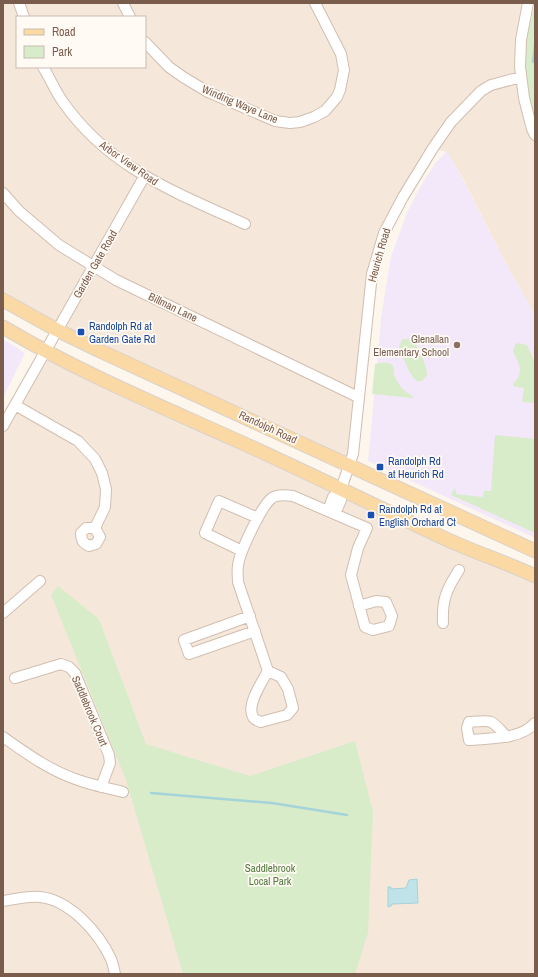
<svg xmlns="http://www.w3.org/2000/svg" width="538" height="977" font-family="'Archivo Narrow',sans-serif">
  <style>
    .residential { fill: #f5e8da; fill-rule: evenodd }
    .education { fill: #f3e8fa }
    .green { fill: #d8ecc9 }
    .water { fill: #bfe3e8; stroke: #a5d3da }
    .lines { fill: none; stroke-linecap: round; stroke-linejoin: round }
    .stream { stroke: #a5d3da; stroke-width: 2.5 }
    .minor-casing { stroke: #d1beb0; stroke-width: 12 }
    .major-casing { stroke: #dad1cd; stroke-width: 15 }
    .minor { stroke: #fff; stroke-width: 10 }
    .major { stroke: #fbd9a5; stroke-width: 13 }
    .transit-dot { fill: #1a4fb4; stroke: #fffaf3; stroke-width: 1.5 }
    .education-dot { fill: #8d6e63; stroke: #fffaf3; stroke-width: 1.5 }
    .labels { text-anchor: middle; stroke-width: 3.5; stroke-linejoin: round; paint-order: stroke }
    .street-label { font-size: 11px; fill: #7a5c4d; stroke: #fffaf3 }
    .transit-label { font-size: 11px; fill: #164399; stroke: #fffaf3; text-anchor: start }
    .education-label { font-size: 11px; fill: #785e54; stroke: #fffaf3; text-anchor: end }
    .park-label { font-size: 11px; fill: #537a41; stroke: #fffaf3 }
  </style>
  <rect width="100%" height="100%" fill="#fdf6ec"/>
  <path class="residential" d="M3,3h525l-3,23 10,109v180l-30,-53 -44,-87 -14,-23 -14,-3 -30,48 -31,77 -23,191 -346,-165zM17,17h128v50h-128z
    M45,351l490,225v398h-532v-548z"/>
  <path class="education" d="M447,151l14,25 44,86 30,53v223l-167,-77 11,-115 2,-28 10,-62 16,-43 12,-24 17,-27z
    M3,339l22,14 -22,45z"/>
  <path class="green" d="M535,5v118l-13,-25 3,-66 7,-14v-3z
    M403,339c4,0 6,0 9,2 6,3 16,28 15,34 -10,17 -18,-4 -22,-13 -2,-4 -6,-9 -6,-14 0,-4 2,-6 4,-9z
    M516,343l11,2 8,18v40l-13,-1 2,-14 -11,-2v-2c12,-12 6,-20 0,-33z
    M379,363c4,0 9,-1 13,2 3,3 1,6 2,9 3,10 10,18 19,22v2l-41,-4 3,-30z
    M495,435l40,4v94l-84,-38 4,-7 1,6 27,3 1,-6h7z
    M58,586l41,33 47,125 104,32 105,-35 18,71 -5,121 -13,41h-172l-57,-194 -75,-185z"/>
  <path class="water" d="M417,879l1,24 -26,1 -1,2 -3,1v-20h3v2l15,-1 3,-8z"/>
  <g class="lines">
    <path class="stream" d="M533,62l2,-16
      M535,86v1
      M151,793l121,10 75,12"/>
    <g class="minor-casing">
      <path id="minor" d="M19,3l5,14
        M123,3l7,14
        M528,3l-7,37 -1,27 4,31 8,31 3,6
        M145,42l24,25 14,10 25,15 67,29 15,2 10,-1 14,-5 11,-6 12,-14 3,-7 4,-20 -3,-16 -26,-51
        M43,67c7,11 12,24 20,35 46,66 112,90 182,122
        M3,193l16,18 40,34 57,35 242,117
        M15,405l63,36 17,18 7,14 4,16 -1,18 -10,21h-9l-5,5c0,7 2,10 8,13l7,-2 4,-7 -5,-9
        M3,426l141,-249
        M328,511l5,-14 8,-8
        M335,514l6,-14v-11l12,-35 19,-180 12,-41 19,-36 30,-49 18,-26 30,-31 10,-6 30,-8
        M242,551l-37,-18 14,-32 39,17
        M3,613l37,-32
        M250,616l-66,24 5,14 66,-23
        M443,623c-1,-23 3,-33 16,-53
        M268,671c-6,11 -22,34 -15,46 1,2 5,4 8,5l26,-7 6,-7 -5,-19 -7,-12 -13,-6 -30,-89c0,-5 -1,-11 0,-16 1,-13 24,-61 34,-68 5,-4 14,-3 21,-2l74,32 -9,20 -7,27 14,52 8,3 16,-4 3,-10 -6,-14 -10,-1 -17,5
        M15,678l46,-14 8,3 6,6 34,82 1,8 -9,24
        M3,737c24,17 49,35 78,44 14,5 28,7 42,11
        M507,737c-17,-18 -13,-17 -38,-15l-2,6 2,12c20,-2 51,0 66,-17
        M3,901c12,-2 25,-5 37,-4 30,3 59,36 71,62 2,5 3,10 4,15"/>
    </g>
    <g class="major-casing">
      <path id="major" d="M3,300l54,30 41,20 437,201
        M3,327c72,43 150,76 226,110 74,33 146,69 219,103 29,13 59,23 87,36"/>
    </g>
    <use href="#minor" class="minor"/>
    <use href="#major" class="major"/>
  </g>
  <g class="transit-dot">
    <rect x="77" y="328" width="8" height="8" rx="2"/>
    <rect x="376" y="463" width="8" height="8" rx="2"/>
    <rect x="367" y="511" width="8" height="8" rx="2"/>
  </g>
  <circle class="education-dot" cx="457" cy="345" r="4"/>
  <g class="labels">
    <g class="street-label">
      <text transform="translate(240 104) rotate(23)" y="4">Winding Waye Lane</text>
      <text transform="translate(129 163) rotate(35)" y="4">Arbor View Road</text>
      <text transform="translate(379 255) rotate(-74)" y="4">Heurich Road</text>
      <text transform="translate(95 264) rotate(-60)" y="4">Garden Gate Road</text>
      <text transform="translate(173 307) rotate(26)" y="4">Billman Lane</text>
      <text transform="translate(268 427) rotate(25)" y="4">Randolph Road</text>
      <text transform="translate(90 711) rotate(67)" y="4">Saddlebrook Court</text>
    </g>
    <g class="transit-label">
      <text x="89" y="330">Randolph Rd at<tspan x="89" dy="13">Garden Gate Rd</tspan></text>
      <text x="388" y="465">Randolph Rd<tspan x="388" dy="13">at Heurich Rd</tspan></text>
      <text x="379" y="513">Randolph Rd at<tspan x="379" dy="13">English Orchard Ct</tspan></text>
    </g>
    <g class="education-label">
      <text x="449" y="343">Glenallan<tspan x="449" dy="13">Elementary School</tspan></text>
    </g>
    <g class="park-label">
      <text x="270" y="872">Saddlebrook<tspan x="270" dy="13">Local Park</tspan></text>
    </g>
  </g>
  <rect width="538" height="977" fill="none" stroke="#7a5c4d" stroke-width="8"/>
  <rect x="16" y="16" width="130" height="52" fill="#fffaf3" stroke="#cabbb1"/>
  <rect x="24" y="29" width="20" height="6" fill="#fbd9a5" stroke="#cabbb1"/>
  <text x="52" y="36" font-size="12" fill="#7a5c4d">Road</text>
  <rect x="24" y="46" width="20" height="12" fill="#d8ecc9" stroke="#cabbb1"/>
  <text x="52" y="56" font-size="12" fill="#7a5c4d">Park</text>
</svg>
